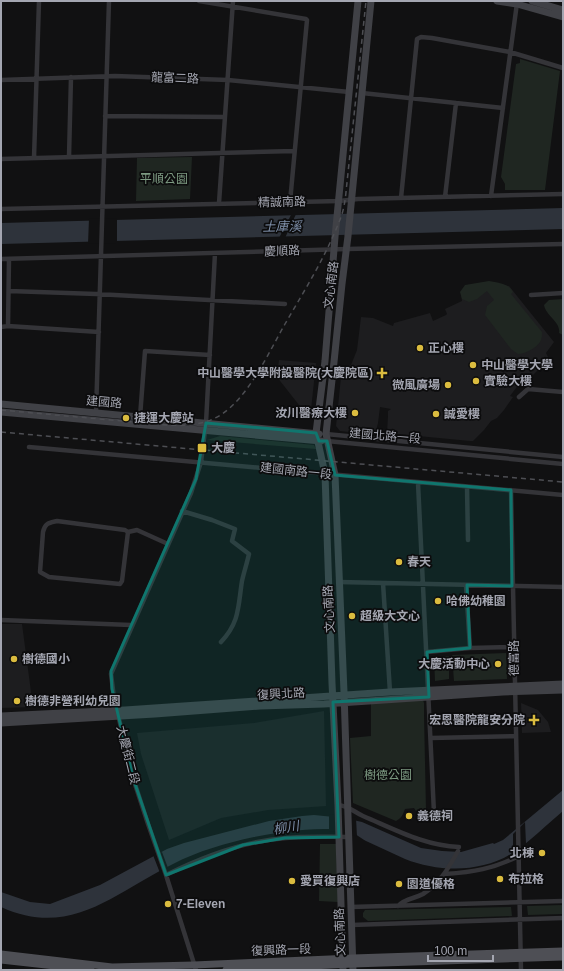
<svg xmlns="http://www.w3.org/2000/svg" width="564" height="971" font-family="Arial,'Noto Sans TC',sans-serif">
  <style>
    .built { fill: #1d1d1f }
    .green { fill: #1f2621 }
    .water { fill: #2e333b }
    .pier { fill: #111112 }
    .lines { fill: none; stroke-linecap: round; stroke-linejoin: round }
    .street { stroke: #343438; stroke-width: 4.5 }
    .secondary { stroke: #404146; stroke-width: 7 }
    .primary { stroke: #4e4f55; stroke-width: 7 }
    .rail { stroke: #4d4e53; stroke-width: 1.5; stroke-dasharray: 5 4; stroke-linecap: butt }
    .marked { fill: #0f766e; fill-opacity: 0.2; stroke: #0f766e; stroke-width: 3; stroke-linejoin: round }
    .poi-dot { fill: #dbbc3f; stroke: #0c0c0d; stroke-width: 1.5 }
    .labels { text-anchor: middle; stroke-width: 3.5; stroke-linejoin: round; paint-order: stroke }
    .street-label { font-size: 12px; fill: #a4a6b1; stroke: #0c0c0d }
    .park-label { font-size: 12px; fill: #7d9a82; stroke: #0c0c0d }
    .poi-label { font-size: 12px; font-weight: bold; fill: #a4a6b1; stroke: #0c0c0d; text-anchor: start }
    .water-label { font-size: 13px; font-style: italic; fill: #7e8fa9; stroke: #0c0c0d }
  </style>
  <rect width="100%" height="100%" fill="#111112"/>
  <path class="built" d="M497,284l12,2 45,56 -8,11 2,4 -10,13 -15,15 -4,-1 -9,12 3,1 -9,13 -7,8 -6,3 -7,9 -11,11h-3l-83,-8 1,-17v-5l3,-2 -11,-2 -2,16 -3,12 -35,-4 -4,-5 6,-59 9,-2 6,-15 4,-33 12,1 20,8 1,-3 36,-10 3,8 13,-6 1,-1 -2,-5 17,-8 -1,-7z
    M279,360l37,3 -6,56 -33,-42z
    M1,624h21l11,83 -32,1z
    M521,703l17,7 10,12 3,10 -29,1z
    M324,711l2,95 -58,4 -47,8 -52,22 -28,-86 -4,-21 117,-10z"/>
  <path class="green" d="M520,59l40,12 -15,119h-40v-6l-4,-7 15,-113 4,-1z
    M192,157l-2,42 -54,2 1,-43z
    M489,281c9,2 19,2 24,11l-2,2 31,38c0,3 0,7 -2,10 -4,6 -15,12 -22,12l-7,-5 -26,-34 2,-9 7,-6 -7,-9 -10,8 -8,3 -7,-3 -2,-7 5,-7z
    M563,299v36l-4,-2c2,-11 -13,-17 -15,-28l5,-5z
    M220,436l94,9 2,4 -109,-9z
    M506,653l1,26 -53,2 -2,-26z
    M449,656v23l-14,2 -1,-23z
    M423,700l1,3v12l2,95 -10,1 -2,-3 -9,1c-2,5 -3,9 -9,12l-43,-18 -3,-65 21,-2v-33z
    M320,844h16l2,58 -19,-1z
    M563,905v9l-35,1 -1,-9z
    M511,907l1,9 -144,5 -5,-4v-4l2,-3z"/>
  <path class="water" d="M563,208v21l-562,15v-21z
    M563,790v21c-17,14 -33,31 -52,43 -31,19 -73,18 -106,5 -13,-6 -26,-12 -39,-18 -6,-3 -12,-9 -18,-10 -30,-5 -65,1 -94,6 -28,6 -56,14 -81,27 -59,29 -102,75 -172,43v-15l29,10 20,2 50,-19 67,-36 17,-6 85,-22 33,-5 12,-1 30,3 18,4 59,26 21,3 19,1 32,-9 1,1 9,-4z"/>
  <path class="pier" d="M290,214h6l-11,24h-6l12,-23z
    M117,218v25l-29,1 1,-25z
    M329,814l15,2 12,2 1,19 -9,-4 -19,-2z
    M525,822l1,22 -13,9v-19z
    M162,852l6,16 -8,5 -7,-18z"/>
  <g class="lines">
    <path class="street" d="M199,1l107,18 1,1 -17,182
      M1,80l114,-4 113,4 121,12
      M362,93l141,15
      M105,116l120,1
      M69,157l2,-80
      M34,158l5,-157
      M1,159l293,-8
      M491,196l26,-193
      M445,197l11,-94
      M401,198l16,-159 4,-2 11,1 78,14 53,16
      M219,203l14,-202
      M1,209l338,-8 19,-2 205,-5
      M1,259l346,-10 216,-5
      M9,291l87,3 189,10
      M531,295l32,-2
      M8,326l91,6
      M1,327l7,-1 1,-67
      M519,397l9,-8 35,3
      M96,413l13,-412
      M140,417l5,-66 65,4
      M326,434l237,23
      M327,441l236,23
      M29,447l534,48
      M418,483l16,330
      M467,487l1,53
      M511,490c2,160 8,320 10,480
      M182,511l30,9 23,9 -3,12 17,13c-2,9 -5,18 -7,27 -4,25 -2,41 -21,61
      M128,532l-3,-2 -68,-9c-8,2 -12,2 -14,11l-3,40 9,5 71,7 2,-3 6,-49 9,-2 31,14
      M339,582l224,5
      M383,583l7,109
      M466,585l4,63
      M1,620l130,5
      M427,652l43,-4 44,-1
      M431,738l85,-2
      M338,805c11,1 16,7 25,11 31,13 62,30 96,31
      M445,874c29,-2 47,-5 74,-18
      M166,875c38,-19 78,-34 120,-37 21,-2 41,-1 62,-1
      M398,906c8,-8 16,-7 25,-12 17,-11 25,-25 35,-43
      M350,907l213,-6
      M351,925l212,-7
      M196,970l-30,-95 -18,-51 -15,-46 -19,-80 -3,-24 80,-181 10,-31 5,-39 9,-170"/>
    <path class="secondary" d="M497,1l20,3 46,13
      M532,1l31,9
      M1,404l318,30
      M1,412l320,29
      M1,716l124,-6 265,-18 173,-8
      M1,723l154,-9 105,-8 64,-2 179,-12 60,-2
      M343,970l-5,-165 -6,-122 -7,-209 -9,-41 9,-72 10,-124 23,-236
      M353,970l-9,-278 -9,-217 -9,-41 8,-72 8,-78 6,-48 23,-235"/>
    <path class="primary" d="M1,954l111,13 82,-2 159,-7 210,-7
      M1,960l90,10
      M226,970l127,-6 210,-7"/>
    <path class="rail" d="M1,410l165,15c20,1 40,0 56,-11 27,-18 47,-62 63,-90 19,-33 40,-66 54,-102 4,-9 6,-19 7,-30l20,-191
      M1,432l562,50"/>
  </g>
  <path class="marked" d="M206,423l110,10 3,8h8l8,34 176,15 1,96 -45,-1 3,63 -43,4 2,45 -96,5 6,135 -54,1 -42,7 -77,30 -33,-97 -21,-89 -1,-18 85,-192z"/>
  <g class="poi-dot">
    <circle cx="420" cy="348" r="4"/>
    <circle cx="473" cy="365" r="4"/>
    <path d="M380 367h4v4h4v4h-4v4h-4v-4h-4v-4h4z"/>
    <circle cx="476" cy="381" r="4"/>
    <circle cx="448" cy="385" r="4"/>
    <circle cx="355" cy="413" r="4"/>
    <circle cx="436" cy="414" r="4"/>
    <circle cx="126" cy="418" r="4"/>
    <rect x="197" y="443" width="10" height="10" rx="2"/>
    <circle cx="399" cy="562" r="4"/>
    <circle cx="438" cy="601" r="4"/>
    <circle cx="352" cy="616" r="4"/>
    <circle cx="14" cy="659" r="4"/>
    <circle cx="498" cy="664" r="4"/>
    <circle cx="17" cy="701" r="4"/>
    <path d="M532 714h4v4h4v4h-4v4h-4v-4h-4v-4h4z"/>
    <circle cx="409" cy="816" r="4"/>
    <circle cx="542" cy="853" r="4"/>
    <circle cx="500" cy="879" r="4"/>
    <circle cx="292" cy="881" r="4"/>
    <circle cx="399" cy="884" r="4"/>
    <circle cx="168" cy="904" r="4"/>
  </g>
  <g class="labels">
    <g class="street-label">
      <text transform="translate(175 78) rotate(2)" y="4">龍富二路</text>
      <text transform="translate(282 202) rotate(-1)" y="4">精誠南路</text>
      <text transform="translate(282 251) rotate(-2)" y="4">慶順路</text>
      <text transform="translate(331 285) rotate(-83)" y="4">文心南路</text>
      <text transform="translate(104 402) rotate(5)" y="4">建國路</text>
      <text transform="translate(385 436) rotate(5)" y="4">建國北路一段</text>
      <text transform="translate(296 471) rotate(6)" y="4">建國南路一段</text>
      <text transform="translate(329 609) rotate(-93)" y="4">文心南路</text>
      <text transform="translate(514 658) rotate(-90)" y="4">德富路</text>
      <text transform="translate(281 694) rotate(-3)" y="4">復興北路</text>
      <text transform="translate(128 755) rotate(76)" y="4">大慶街二段</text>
      <text transform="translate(340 932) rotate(-92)" y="4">文心南路</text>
      <text transform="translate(281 950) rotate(-2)" y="4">復興路一段</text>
    </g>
    <g class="park-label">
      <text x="164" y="183">平順公園</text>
      <text x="388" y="779">樹德公園</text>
    </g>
    <g class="poi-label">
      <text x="428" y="352">正心樓</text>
      <text x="481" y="369">中山醫學大學</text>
      <text x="373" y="377" text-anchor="end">中山醫學大學附設醫院(大慶院區)</text>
      <text x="484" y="385">實驗大樓</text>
      <text x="440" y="389" text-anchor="end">微風廣場</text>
      <text x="347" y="417" text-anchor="end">汝川醫療大樓</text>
      <text x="444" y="418">誠愛樓</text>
      <text x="134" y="422">捷運大慶站</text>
      <text x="211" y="452">大慶</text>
      <text x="407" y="566">春天</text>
      <text x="446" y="605">哈佛幼稚園</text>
      <text x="360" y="620">超級大文心</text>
      <text x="22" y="663">樹德國小</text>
      <text x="490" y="668" text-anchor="end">大慶活動中心</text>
      <text x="25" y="705">樹德非營利幼兒園</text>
      <text x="525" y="724" text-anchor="end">宏恩醫院龍安分院</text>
      <text x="417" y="820">義德祠</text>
      <text x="534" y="857" text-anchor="end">北棟</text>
      <text x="508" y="883">布拉格</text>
      <text x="300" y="885">愛買復興店</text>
      <text x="407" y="888">園道優格</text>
      <text x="176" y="908">7-Eleven</text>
    </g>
    <g class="water-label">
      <text transform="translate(282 226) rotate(-1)" y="5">土庫溪</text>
      <text transform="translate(286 827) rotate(-9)" y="5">柳川</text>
    </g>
  </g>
  <rect width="564" height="971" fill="none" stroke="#a4a6b1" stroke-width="4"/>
  <path d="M428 955v6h65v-6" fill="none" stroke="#a4a6b1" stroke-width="2"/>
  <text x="434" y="955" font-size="12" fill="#a4a6b1" stroke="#0c0c0d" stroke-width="3" paint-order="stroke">100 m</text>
</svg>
